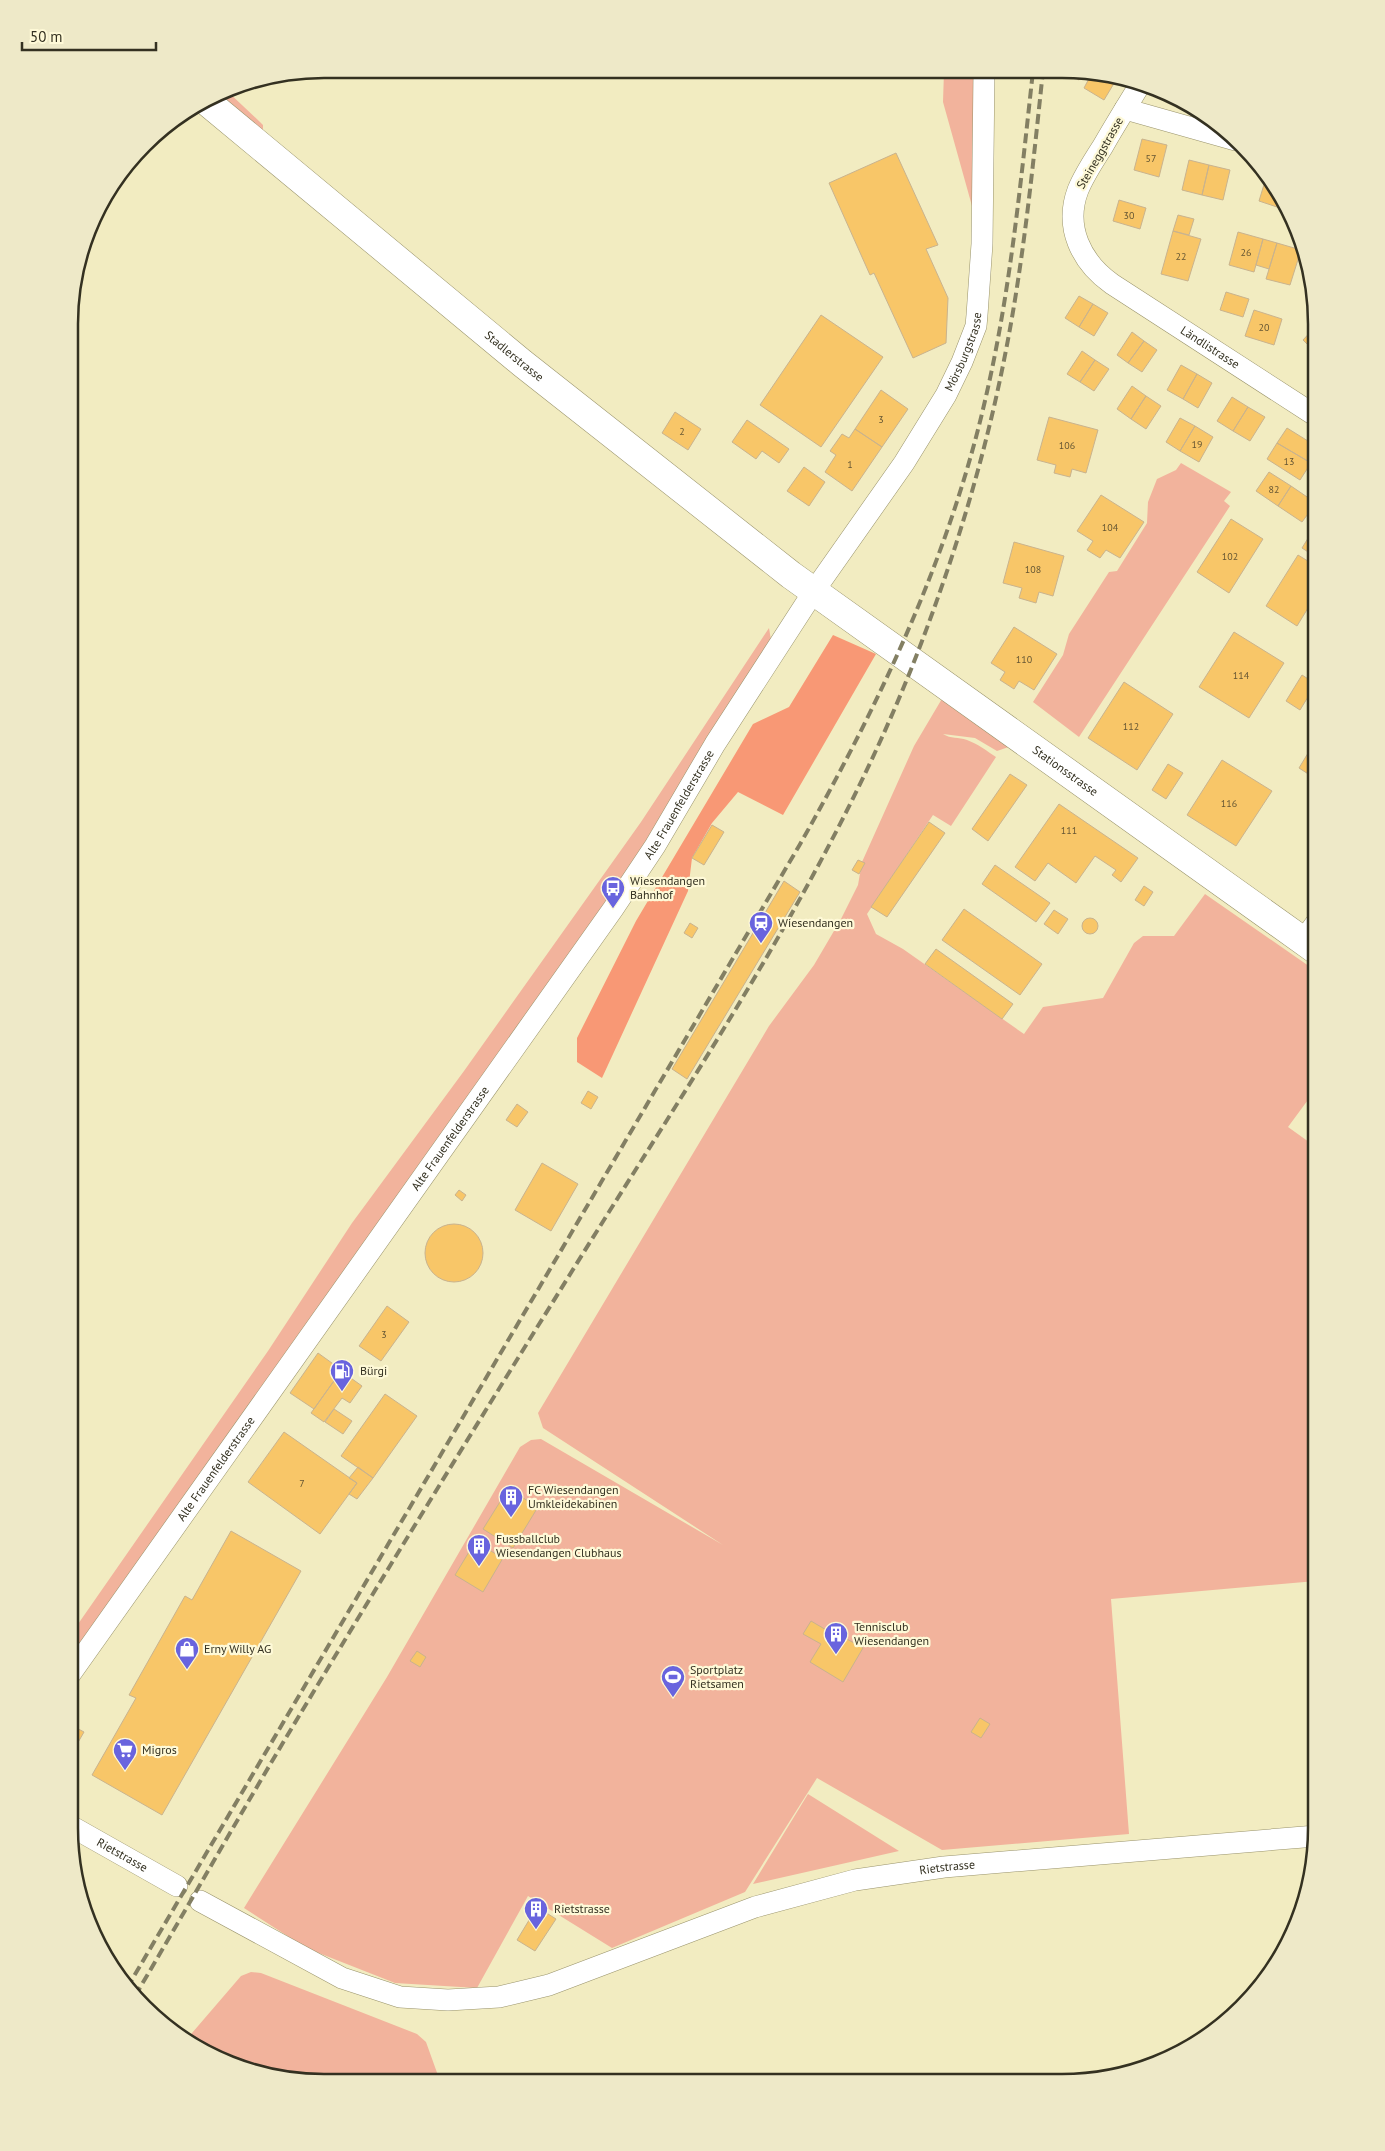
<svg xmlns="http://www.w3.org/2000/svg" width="1385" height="2151" font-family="'PT Sans',sans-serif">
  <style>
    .green { fill: #f2b39c }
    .forest { fill: #f89875 }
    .building { fill: #f8c668; stroke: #c9b38e }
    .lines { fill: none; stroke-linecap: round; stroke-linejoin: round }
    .minor-casing { stroke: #99936b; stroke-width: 22 }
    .major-casing { stroke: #99936b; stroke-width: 29 }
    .minor { stroke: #fff; stroke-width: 21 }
    .major { stroke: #fff; stroke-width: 28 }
    .rail { stroke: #837f63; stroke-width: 4; stroke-dasharray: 10 5; stroke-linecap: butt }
    .labels { text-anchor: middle; stroke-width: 4.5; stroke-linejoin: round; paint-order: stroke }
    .number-label { font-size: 10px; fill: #655633 }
    .street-label { font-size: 12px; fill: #343121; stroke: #fef9d7 }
    .poi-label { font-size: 12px; fill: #343121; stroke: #fef9d7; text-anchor: start }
    .rim { fill: none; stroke: #343121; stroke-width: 2.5 }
  </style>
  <rect width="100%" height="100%" fill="#f2ecc1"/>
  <path class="green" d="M944,71h30l-2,135 -29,-104z
    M225,89l35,33 3,3v7l-59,-30z
    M1181,463l50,29 -7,9 6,5 -151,231 -46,-35 30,-47 6,-21 40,-62 8,-1 30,-48 1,-21 9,-23 19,-9z
    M769,628l2,12 -116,206 -586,830v-39l199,-286 84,-128 112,-152 177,-249z
    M943,697l80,45 -26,9 -22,-13 -32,-4c8,5 15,3 24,6 11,4 20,11 29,17l-45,69 -18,-11 -66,99 9,20 27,15 121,85 19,-27 60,-9 31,-55 9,-7h31l31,-42 111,77v118l-28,38 28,20v434l-205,18 18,235 -187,16 -125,-72 -72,114 -133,56 -84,-52 -51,92 -82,-5 -89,-35 -62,-40 143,-231 133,-230 11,-7 10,-1 182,106 -180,-117 -5,-15 231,-387 45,-61 27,-46 17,-34 4,-23 52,-116z
    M808,1794l91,57 -146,33z
    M251,1972l10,1 156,61 9,8 14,39 -149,-1 -65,-17 -40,-23 55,-64z"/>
  <path class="forest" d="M833,635l43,19 -93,161 -45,-23 -26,31 -20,35 -4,33 -86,187 -25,-16v-24l59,-117 117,-197 36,-17z"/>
  <path class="building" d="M1065,71h20l-6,9z
    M1093,71l12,3 11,6 -12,20 -20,-12z
    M1142,139l25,6 -8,32 -25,-7z
    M896,153l42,92 -12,4 22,49 -2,45 -33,15 -39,-85 -4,2 -41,-92z
    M1189,160l20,5 -7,30 -20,-5z
    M1209,165l21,5 -7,30 -21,-5z
    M1266,178l4,1 12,21 -2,8 -21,-7z
    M1119,200l27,8 -6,21 -27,-8z
    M1178,215l16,4 -5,16 -16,-4z
    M1173,231l28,8 -13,42 -27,-7z
    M1238,232l25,7 -9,33 -25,-7z
    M1263,239l14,4 -8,26 -13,-4z
    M1277,243l24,7 -11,35 -24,-6z
    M1226,292l23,7 -6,18 -23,-7z
    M1079,296l14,8 -14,23 -14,-9z
    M1093,304l15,9 -14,23 -15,-9z
    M1254,310l28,9 -8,26 -29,-9z
    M821,315l62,42 -62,90 -61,-42z
    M1316,326v27l-13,-13z
    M1132,332l12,9 -16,22 -11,-8z
    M1144,341l13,9 -15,22 -14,-9z
    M1082,351l13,9 -15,22 -13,-8z
    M1095,360l14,9 -15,22 -14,-9z
    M1181,365l16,9 -14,25 -16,-9z
    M1197,374l15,9 -14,25 -15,-9z
    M1132,386l14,10 -15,23 -14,-10z
    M881,390l27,19 -26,38 -27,-18z
    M1146,396l15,10 -15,23 -15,-10z
    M1232,397l16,10 -15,24 -16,-10z
    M1248,407l17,10 -15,24 -17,-10z
    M675,412l26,17 -13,21 -26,-17z
    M1049,417l49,13 -12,43 -14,-4 -2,8 -16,-4 2,-8 -19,-5z
    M1180,418l15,8 -15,25 -14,-9z
    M747,420l42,29 -10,14 -17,-12 -6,8 -24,-17z
    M1195,426l18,11 -14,25 -19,-11z
    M1287,428l29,18v8l-5,9 -34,-20z
    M855,429l27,18 -30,44 -27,-19 11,-17 -6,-4 12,-17 7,4z
    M1277,443l34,20 -11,17 -33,-21z
    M804,467l21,15 -16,24 -22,-15z
    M1269,472l22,14 -13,20 -22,-15z
    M1291,486l25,17 -14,19 -24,-16z
    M1101,495l43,27 -24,36 -14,-8 -6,8 -13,-8 6,-9 -16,-10z
    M1231,519l32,20 -34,54 -32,-21z
    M1310,535l6,3v19l-14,-9z
    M1014,542l50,14 -11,40 -14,-4 -3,11 -17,-5 3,-10 -19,-5z
    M1298,555l18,11v29l-19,31 -31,-20z
    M1014,627l43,27 -23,36 -15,-9 -5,8 -14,-9 5,-8 -14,-9z
    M1234,632l50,31 -35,55 -50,-31z
    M1302,675l14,9 -16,26 -14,-9z
    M1124,682l49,32 -36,56 -49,-32z
    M1316,740v39l-17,-11z
    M1222,760l50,31 -36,55 -49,-31z
    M1168,764l15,9 -17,26 -14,-9z
    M1010,774l17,11 -39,56 -16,-12z
    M1059,804l79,54 -17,24 -9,-7 4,-5 -21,-14 -19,27 -28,-20 -13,18 -20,-14z
    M929,822l16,11 -58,84 -16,-10z
    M712,825l12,7 -20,33 -12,-7z
    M858,860l7,3 -6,11 -7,-4z
    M995,865l55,38 -14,19 -54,-38z
    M784,881l16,11 -113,187 -15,-10z
    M1144,886l9,6 -9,14 -9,-6z
    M964,909l78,55 -22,31 -78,-55z
    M1054,910l14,9 -10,15 -14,-10z
    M1082 926a8 8 0 1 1 16 0a8 8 0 1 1-16 0Z
    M690,923l8,5 -6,10 -8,-5z
    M936,949l77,55 -11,15 -77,-55z
    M588,1091l10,6 -7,12 -10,-6z
    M517,1104l11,8 -11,15 -11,-7z
    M542,1163l36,21 -27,47 -36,-21z
    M459,1190l7,5 -4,6 -7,-6z
    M425 1253a29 29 0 1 1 58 0a29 29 0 1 1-58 0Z
    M387,1306l22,16 -28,39 -22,-15z
    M318,1353l25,18h-2l-27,38 -24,-16z
    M341,1371l21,15 -12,17 -8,-5 -18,24 -13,-9z
    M385,1394l32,22 -44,62 -32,-22z
    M334,1409l18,12 -9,13 -18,-12z
    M284,1432l73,51 -37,51 -72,-52z
    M358,1467l15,11 -16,21 -8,-5 8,-11 -8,-5z
    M508,1489l30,18 -25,41 -30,-19z
    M231,1531l70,40 -139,244 -70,-40 44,-77 -7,-3 56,-99 7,4z
    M475,1542l28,16 -20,34 -28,-17z
    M811,1621l17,10 1,-2 34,19 -20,34 -33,-20 11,-18 -18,-10z
    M417,1651l9,6 -6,10 -10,-6z
    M980,1718l10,6 -9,14 -10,-6z
    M71,1725l13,7 -15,26v-29z
    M537,1907l19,12 -21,32 -18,-11z"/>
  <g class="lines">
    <g class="minor-casing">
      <g id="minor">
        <path id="s1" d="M1141,83c-13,21 -26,42 -38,63 -9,14 -19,29 -25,44 -14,37 3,72 34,94l204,132"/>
        <path d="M1125,109l110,31"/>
        <path d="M1303,941l13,-18"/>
        <path id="s2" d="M69,1676l544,-767 42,-63 60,-102 99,-153 90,-128 42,-68 16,-33 14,-36 1,-11 5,-71 2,-173"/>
        <path id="s3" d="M69,1825l108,61"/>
        <path id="s4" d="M200,1901l142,77 58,19 48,3 51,-3 50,-12 206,-78 100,-27 89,-13 372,-31"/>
      </g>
    </g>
    <g class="major-casing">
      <g id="major">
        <path id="s5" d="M206,101l316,262 269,212 525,375"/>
      </g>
    </g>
    <use href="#minor" class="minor"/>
    <use href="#major" class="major"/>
    <path class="rail" d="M127,1988l672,-1142c81,-143 152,-292 188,-454 24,-106 34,-213 46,-321
      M135,1996c55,-93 108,-187 164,-280 93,-155 188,-308 283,-461 124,-199 257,-394 340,-614 36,-95 65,-192 84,-291 18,-92 27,-186 37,-279"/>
  </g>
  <defs>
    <g id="bus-pin" transform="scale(1.25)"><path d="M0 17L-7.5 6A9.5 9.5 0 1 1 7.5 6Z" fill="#6964de" stroke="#fef9d7"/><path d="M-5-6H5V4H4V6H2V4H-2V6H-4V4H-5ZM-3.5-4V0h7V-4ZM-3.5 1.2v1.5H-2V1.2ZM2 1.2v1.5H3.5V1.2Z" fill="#fff"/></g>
    <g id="station-pin" transform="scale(1.25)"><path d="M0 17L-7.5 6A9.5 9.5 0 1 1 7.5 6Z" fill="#6964de" stroke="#fef9d7"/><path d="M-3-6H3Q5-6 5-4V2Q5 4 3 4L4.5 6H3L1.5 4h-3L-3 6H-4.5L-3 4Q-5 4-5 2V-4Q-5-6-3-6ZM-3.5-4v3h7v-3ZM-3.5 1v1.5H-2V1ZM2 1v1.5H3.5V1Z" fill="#fff"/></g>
    <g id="fuel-pin" transform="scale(1.25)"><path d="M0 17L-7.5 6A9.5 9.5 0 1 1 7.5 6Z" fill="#6964de" stroke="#fef9d7"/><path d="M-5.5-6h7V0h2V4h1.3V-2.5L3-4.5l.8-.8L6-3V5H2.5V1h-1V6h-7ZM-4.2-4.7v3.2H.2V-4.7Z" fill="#fff"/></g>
    <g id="building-pin" transform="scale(1.25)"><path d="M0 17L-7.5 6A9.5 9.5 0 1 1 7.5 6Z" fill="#6964de" stroke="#fef9d7"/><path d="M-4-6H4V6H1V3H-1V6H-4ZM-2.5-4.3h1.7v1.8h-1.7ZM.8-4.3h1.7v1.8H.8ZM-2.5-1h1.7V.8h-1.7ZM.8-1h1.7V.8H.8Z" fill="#fff"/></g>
    <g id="shop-pin" transform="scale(1.25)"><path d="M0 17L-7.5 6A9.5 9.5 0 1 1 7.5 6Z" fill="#6964de" stroke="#fef9d7"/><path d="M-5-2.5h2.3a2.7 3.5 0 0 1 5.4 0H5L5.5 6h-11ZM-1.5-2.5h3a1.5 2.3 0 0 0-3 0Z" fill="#fff"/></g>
    <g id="stadium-pin" transform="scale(1.25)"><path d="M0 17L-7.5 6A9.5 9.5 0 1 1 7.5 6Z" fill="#6964de" stroke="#fef9d7"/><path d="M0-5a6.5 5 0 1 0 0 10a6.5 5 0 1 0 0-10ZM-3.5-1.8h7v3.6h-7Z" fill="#fff"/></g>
    <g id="supermarket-pin" transform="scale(1.25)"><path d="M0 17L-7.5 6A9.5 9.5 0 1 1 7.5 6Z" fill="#6964de" stroke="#fef9d7"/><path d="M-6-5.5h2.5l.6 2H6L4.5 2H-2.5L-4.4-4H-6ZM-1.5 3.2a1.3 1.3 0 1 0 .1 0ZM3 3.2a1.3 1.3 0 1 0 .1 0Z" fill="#fff"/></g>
  </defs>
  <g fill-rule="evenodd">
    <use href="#bus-pin" x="613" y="888"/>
    <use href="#station-pin" x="761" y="923"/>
    <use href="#fuel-pin" x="342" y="1371"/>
    <use href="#building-pin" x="511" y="1497"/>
    <use href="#building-pin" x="479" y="1546"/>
    <use href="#building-pin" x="836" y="1634"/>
    <use href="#shop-pin" x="187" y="1649"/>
    <use href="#stadium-pin" x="673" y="1677"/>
    <use href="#supermarket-pin" x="125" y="1750"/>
    <use href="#building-pin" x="536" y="1909"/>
  </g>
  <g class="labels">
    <g class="number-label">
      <text x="1151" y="162">57</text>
      <text x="1129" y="219">30</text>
      <text x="1246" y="256">26</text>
      <text x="1181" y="260">22</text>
      <text x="1264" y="331">20</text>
      <text x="881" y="423">3</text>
      <text x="682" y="435">2</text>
      <text x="1197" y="448">19</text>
      <text x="1067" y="449">106</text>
      <text x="1289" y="465">13</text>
      <text x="850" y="468">1</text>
      <text x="1274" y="493">82</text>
      <text x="1110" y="531">104</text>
      <text x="1230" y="560">102</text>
      <text x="1033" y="573">108</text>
      <text x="1024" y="663">110</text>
      <text x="1241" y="679">114</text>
      <text x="1131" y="730">112</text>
      <text x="1229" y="807">116</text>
      <text x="1069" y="834">111</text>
      <text x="384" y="1338">3</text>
      <text x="302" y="1487">7</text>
    </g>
    <g class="street-label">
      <text transform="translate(1100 153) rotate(-60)" y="4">Steineggstrasse</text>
      <text dy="4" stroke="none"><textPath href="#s1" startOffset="349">Ländlistrasse</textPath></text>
      <text dy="4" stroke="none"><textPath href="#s2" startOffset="1600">Mörsburgstrasse</textPath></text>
      <text dy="4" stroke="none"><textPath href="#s5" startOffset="400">Stadlerstrasse</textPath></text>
      <text dy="4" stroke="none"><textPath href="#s5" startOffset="1090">Stationsstrasse</textPath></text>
      <text dy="4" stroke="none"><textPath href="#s2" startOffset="1064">Alte Frauenfelderstrasse</textPath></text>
      <text dy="4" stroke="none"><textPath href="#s2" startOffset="659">Alte Frauenfelderstrasse</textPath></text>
      <text dy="4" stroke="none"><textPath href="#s2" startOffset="254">Alte Frauenfelderstrasse</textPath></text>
      <text dy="4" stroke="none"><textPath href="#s3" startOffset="61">Rietstrasse</textPath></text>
      <text dy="4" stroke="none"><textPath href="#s4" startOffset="790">Rietstrasse</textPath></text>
    </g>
    <g class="poi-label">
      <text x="630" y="885">Wiesendangen<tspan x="630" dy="14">Bahnhof</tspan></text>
      <text x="778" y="927">Wiesendangen</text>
      <text x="360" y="1375">Bürgi</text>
      <text x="528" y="1494">FC Wiesendangen<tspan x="528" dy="14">Umkleidekabinen</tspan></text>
      <text x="496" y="1543">Fussballclub<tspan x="496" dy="14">Wiesendangen Clubhaus</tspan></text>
      <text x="854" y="1631">Tennisclub<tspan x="854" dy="14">Wiesendangen</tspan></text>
      <text x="204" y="1653">Erny Willy AG</text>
      <text x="690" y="1674">Sportplatz<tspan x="690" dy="14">Rietsamen</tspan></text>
      <text x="142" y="1754">Migros</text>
      <text x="554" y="1913">Rietstrasse</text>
    </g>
  </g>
  <path d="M0 0H1385V2151H0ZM324 78H1062A246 246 0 0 1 1308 324V1828A246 246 0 0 1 1062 2074H324A246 246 0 0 1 78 1828V324A246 246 0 0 1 324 78Z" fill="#eee9c8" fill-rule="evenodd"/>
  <path class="rim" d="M324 78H1062A246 246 0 0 1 1308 324V1828A246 246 0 0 1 1062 2074H324A246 246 0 0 1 78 1828V324A246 246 0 0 1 324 78Z"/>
  <path d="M22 42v8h134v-8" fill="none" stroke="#343121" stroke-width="2.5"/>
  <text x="30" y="42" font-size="15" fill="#343121" stroke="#fef9d7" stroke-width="4" paint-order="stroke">50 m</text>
</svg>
